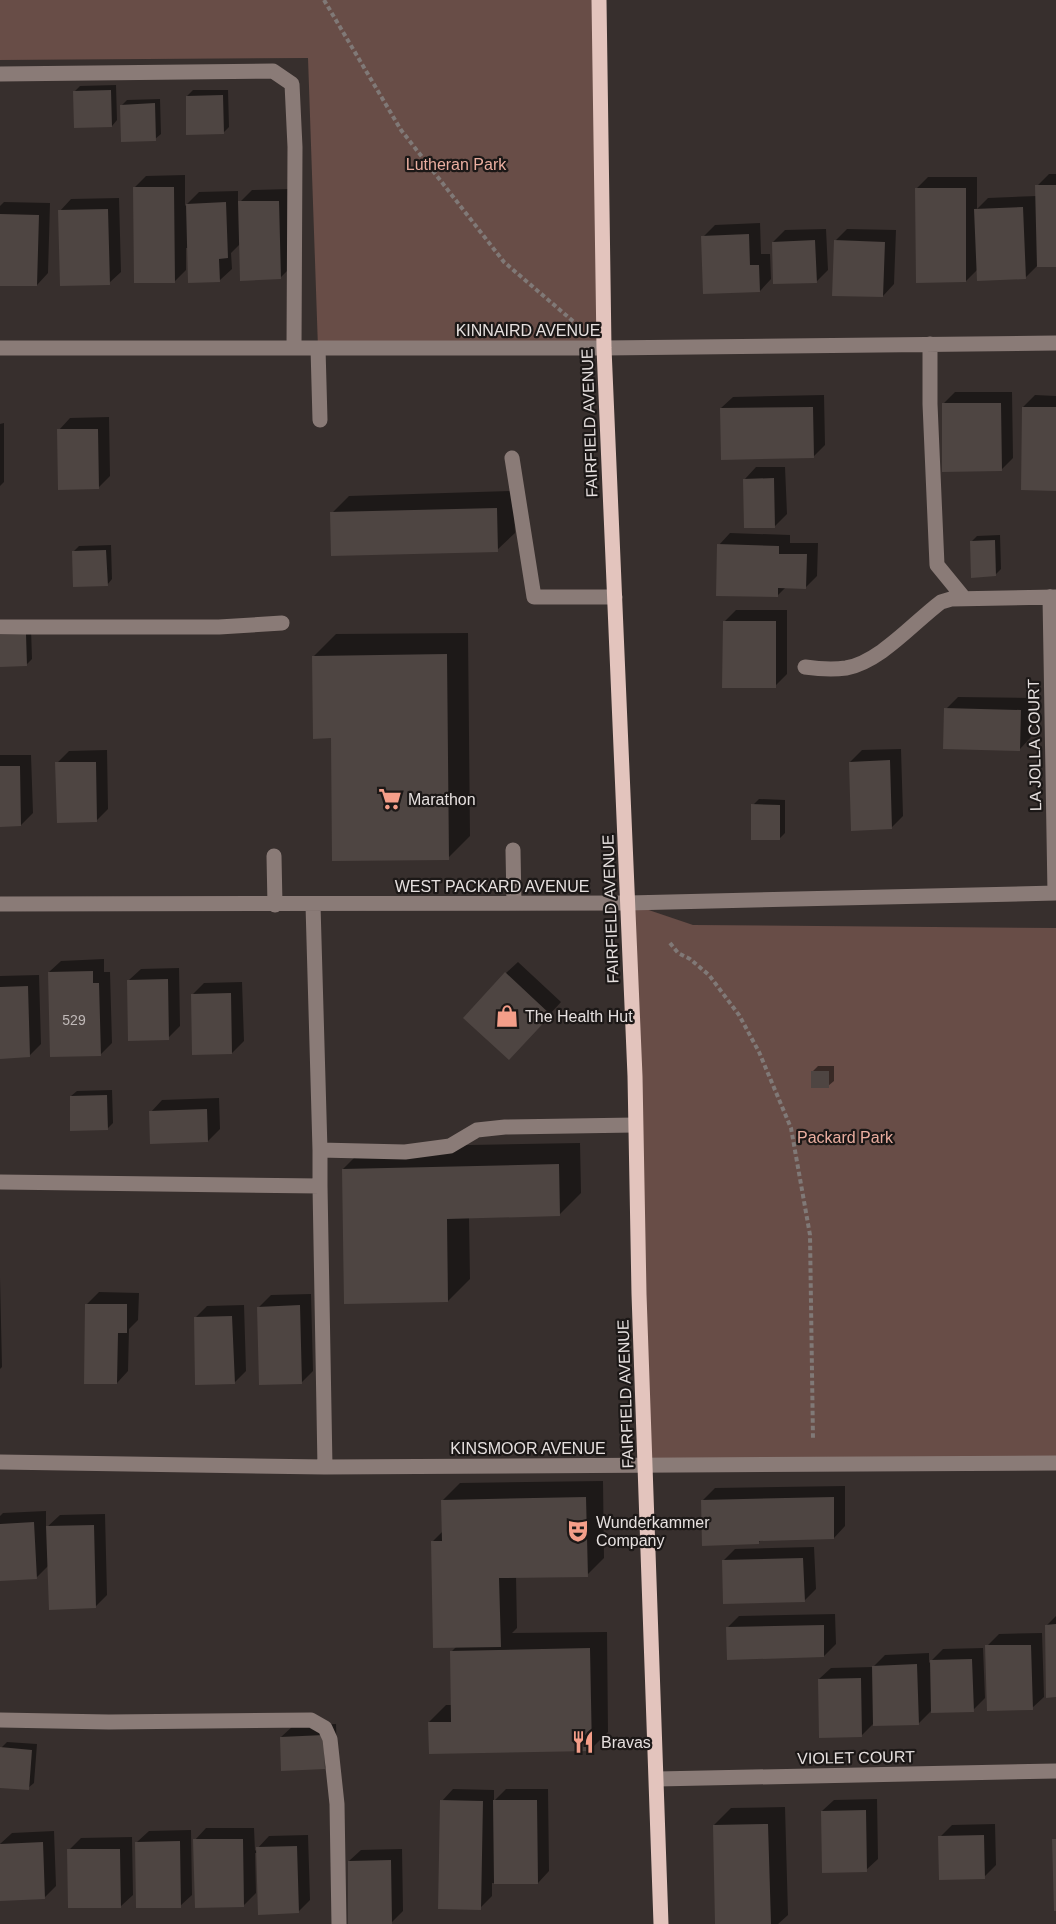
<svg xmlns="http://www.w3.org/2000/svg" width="1056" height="1924" font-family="Arial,sans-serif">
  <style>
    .green { fill: #684d47 }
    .shadow { fill: #0007 }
    .building { fill: #4e4542 }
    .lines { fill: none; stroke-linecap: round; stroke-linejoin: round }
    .path { stroke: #807977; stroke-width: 4; stroke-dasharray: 4.5 3; stroke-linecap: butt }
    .minor { stroke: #8a7b77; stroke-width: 15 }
    .major { stroke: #e3c4bd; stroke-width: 15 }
    .labels { text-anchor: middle; stroke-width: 4.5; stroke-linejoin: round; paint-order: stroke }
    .number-label { font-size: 14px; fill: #c0b9b8 }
    .park-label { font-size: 16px; fill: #eaaea0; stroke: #1c1817 }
    .street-label { font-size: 16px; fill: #e6e0df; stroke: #1c1817 }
    .poi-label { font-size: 16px; fill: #e6e0df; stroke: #1c1817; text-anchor: start }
  </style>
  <rect width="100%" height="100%" fill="#372f2d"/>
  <path class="green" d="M0,0h599l5,348h-286l-10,-290 -308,2z
    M628,903l65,22 363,3v535l-411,2z"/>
  <path class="shadow" d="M116,85l1,35 -5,6 -38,-34 6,-6z
    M193,90h35l1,37 -6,6 -36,-37z
    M160,99l1,35 -6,5 -34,-33 6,-6z
    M1049,174h7v91l-19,1 -12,12 -47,-9 -12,12 -50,-92 12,-12h49v32l11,-11 49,-2v-10z
    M185,175v31l14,-14 39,-1v13l14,-14 38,-1 2,77 -12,12 -39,-35 -10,10 1,16 -12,11 -32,-32h-2v22l-12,12 -40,-94 12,-12z
    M119,198l2,74 -12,11 -49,-72 11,-12z
    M4,202l46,1 -2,70 -11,12 -37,-1v-78z
    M760,223l1,31h9l1,25 -11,12 -57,-54 12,-12z
    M826,229l2,41 -12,12 -43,-40 12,-12z
    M847,229l49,1 -2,54 -11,12 -48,-55z
    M955,392h57l1,66 -12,12 -58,-66z
    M824,395l1,50 -12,12 -92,-49 12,-11z
    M1035,395l21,1v93l-33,-82z
    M109,417l1,59 -12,12 -39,-58 11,-12z
    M4,423v59l-4,4v-62z
    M756,467h29l2,47 -12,12 -30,-47z
    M513,491l2,42 -18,17 -165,-37 17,-17z
    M730,533l60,2v8h28l-1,33 -12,12 -19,-1 -9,9 -58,-51z
    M1000,535l1,34 -6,6 -24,-33 6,-6z
    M111,545l1,34 -5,6 -34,-33 6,-6z
    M736,610h51v64l-12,12 -51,-64z
    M31,629l1,30 -6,6h-26v-35z
    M468,633l2,203 -22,22 -116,-121 -18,-81 22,-22z
    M958,697l74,1 -1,39 -11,12 -74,-40z
    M901,749l2,67 -12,12 -41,-66 12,-12z
    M107,750l1,59 -12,12 -39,-58 12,-12z
    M0,755h31l2,58 -12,12h-21z
    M759,799l26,1v33l-6,6 -26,-34z
    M104,959v13h6l2,71 -12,12 -51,-83 12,-11z
    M518,962l43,40 -41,45 -14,-74z
    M179,968l1,58 -12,12 -39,-58 12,-11z
    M39,975l2,69 -12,12 -29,1v-81z
    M242,982l2,59 -12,12 -40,-58 12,-12z
    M818,1066h16v15l-6,5 -15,-15z
    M112,1090l1,33 -6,6 -36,-33 6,-5z
    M219,1098l1,31 -12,12 -57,-29 11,-12z
    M580,1143l1,50 -22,22 -90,2 1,62 -22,22 -105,-132 22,-22z
    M0,1278l2,89 -2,2z
    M99,1292l40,1 -1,27 -9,9 -1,42 -11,12 -30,-79z
    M311,1294l2,77 -12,12 -42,-76 12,-12z
    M244,1305l2,66 -12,12 -39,-65 12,-12z
    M603,1481l1,77 -17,17 -71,1 1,52 -5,5 95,-1 1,100 -17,17 -162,-27 17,-17h6v-54l5,-5 -24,-105 10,-10v-31l17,-17z
    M845,1486v40l-11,12 -72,1 -4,4 -55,-43 12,-12z
    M46,1511v17l14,-13 45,-1 2,81 -12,12 -46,-42 -13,13 -36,1v-63l3,-3z
    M814,1547l2,42 -12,12 -81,-40 12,-12z
    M835,1614l1,30 -12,12 -97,-28 12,-12z
    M1056,1616v80l-10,-70z
    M1042,1633l2,64 -12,11 -45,-62 12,-12z
    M983,1648l2,50 -12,12 -40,-1 -14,14 -44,-1 -14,14 -42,-57 12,-11 42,-1 12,-12 44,-2v10l14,-14z
    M336,1724l1,32 -12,12 -44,-31 12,-11z
    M7,1742l30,2 -3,39 -6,5 -28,-2 1,-38z
    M453,1789l41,1v11l12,-12h42l1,82 -11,12h-46v13l-12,12 -38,-107z
    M877,1799l1,60 -12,11 -44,-59 12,-11z
    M785,1807l3,108 -10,9h-62l-2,-99 17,-17z
    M995,1824l1,41 -12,12 -44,-40 12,-12z
    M206,1828h48l1,23 14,-15 39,-1 2,65 -12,12 -40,-59h-3l1,40 -12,12 -49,-65z
    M191,1830l1,65 -12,11 -43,-64 12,-11z
    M54,1831l2,55 -12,12 -44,-54 12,-11z
    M132,1837l1,58 -12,11 -52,-56 12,-12z
    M402,1849l1,62 -12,12 -42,-62 12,-11z"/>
  <path class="building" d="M111,90l1,37 -38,1 -1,-37z
    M223,95l1,39 -38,1v-39z
    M155,103l1,38 -35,1 -1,-37z
    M1035,185h21v82h-19z
    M133,187h41l1,96h-41z
    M915,188h51v94l-50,1z
    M238,201h41l2,78 -41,2z
    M226,202l2,56 -9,1 1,23 -32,1 -2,-79z
    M1023,207l3,72 -49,2 -3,-72z
    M108,209l2,76 -50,1 -2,-76z
    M0,214l39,1 -2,71h-37z
    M749,234l1,31h9l1,27 -57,2 -2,-58z
    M815,240l2,43 -44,1 -1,-42z
    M834,240l51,2 -2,55 -51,-1z
    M942,403h59l1,68 -60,1z
    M813,407l1,51 -93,2 -1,-52z
    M1022,407h34v84l-35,-1z
    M57,429h41l1,60 -41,1z
    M774,478l1,50h-31l-1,-49z
    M497,508l1,44 -167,4 -1,-44z
    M995,540l1,36 -25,2 -1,-37z
    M717,544l62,2v8h28l-1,35 -28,-1v9l-62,-1z
    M106,550l2,36 -35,1 -1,-36z
    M723,621h53v67h-54z
    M26,634l1,32 -27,1v-32z
    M447,654l2,206 -117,1 -1,-123 -18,1 -1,-83z
    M944,708l77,2 -1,41 -77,-2z
    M890,760l2,69 -41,2 -2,-69z
    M55,762h41l1,60 -40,1z
    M0,766h20l1,60 -21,1z
    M751,804l29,1v35h-29z
    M93,971v12h6l2,73 -51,1 -2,-85z
    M505,972l46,43 -42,45 -46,-42z
    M168,979l1,61 -41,1 -1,-61z
    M28,986l2,71 -30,2v-72z
    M231,993l1,61 -40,1 -1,-61z
    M811,1071h18v17h-18z
    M107,1095l1,35 -38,1v-35z
    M207,1109l1,33 -58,2 -1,-33z
    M559,1164l1,52 -113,3 1,83 -104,2 -2,-135z
    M85,1304h42v29h-9l-1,51h-33z
    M300,1305l2,79 -43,1 -2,-78z
    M232,1316l3,68 -40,1 -1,-68z
    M586,1497l2,80 -89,1 2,69 -68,1 -2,-107h11l-1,-41z
    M834,1497v42l-75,2v3l-57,2 -1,-46z
    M34,1522l3,57 -37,2v-57z
    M94,1525l2,83 -47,2 -3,-84z
    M803,1558l2,44 -82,2 -1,-44z
    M1056,1624v73l-10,1 -1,-73z
    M824,1625v32l-97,3 -1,-33z
    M985,1645h46l2,65 -46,1z
    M590,1648l2,103 -163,3 -1,-32h23l-1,-71z
    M972,1659l2,53 -43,1 -1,-53z
    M917,1664l2,61 -46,1 -1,-60z
    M861,1678l1,59 -43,1 -1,-59z
    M324,1735l1,34 -44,2 -1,-34z
    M0,1747l32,3 -3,40 -29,-2z
    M440,1800l43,1 -2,109 -43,-1z
    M493,1800h44l1,84h-44z
    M866,1810l1,62 -45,1 -1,-62z
    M768,1824l3,100h-56l-2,-99z
    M984,1835l1,44 -46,1 -1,-44z
    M193,1839h50l1,68 -49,1z
    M1052,1839h4v72h-2z
    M180,1841l1,67h-45l-1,-66z
    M43,1842l2,57 -45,2v-57z
    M297,1846l2,67 -41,2 -2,-68z
    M67,1849h53l1,59h-53z
    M391,1860l1,64h-44v-63z"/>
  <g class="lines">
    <path class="path" d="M324,0l77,130 103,132 70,60
      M670,943l8,10 12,6 19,16 30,40 20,37 32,76 19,107 3,205"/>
    <path class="minor" d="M0,74l273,-3 19,13 3,63 -1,201
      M930,344v60l7,161 27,33
      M0,348h604l452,-5
      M318,348l2,72
      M512,458l22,139h81
      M1050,597l5,296
      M0,627h219l63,-4
      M805,667c14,2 27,3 41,1 34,-6 67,-45 95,-66l10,-3 105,-2
      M513,850l1,53
      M274,856l1,49
      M0,904l628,-1 428,-10
      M313,905l7,245
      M0,1182l320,4v-36l85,2 45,-6 27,-16 28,-3 130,-2
      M320,1186l5,281
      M0,1462l325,5 731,-4
      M0,1720l109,2 202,-2 14,8 5,11 7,65 2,120
      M657,1779l399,-8"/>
    <path class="major" d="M599,0l5,348 31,728 4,218 22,630"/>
  </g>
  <defs>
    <g id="supermarket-bare" transform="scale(1.8)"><path d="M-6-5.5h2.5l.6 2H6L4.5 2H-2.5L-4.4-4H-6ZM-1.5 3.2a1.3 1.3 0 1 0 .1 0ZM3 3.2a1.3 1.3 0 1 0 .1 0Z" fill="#f49e89" stroke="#1c1817" stroke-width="2.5" paint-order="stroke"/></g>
    <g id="shop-bare" transform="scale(1.8)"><path d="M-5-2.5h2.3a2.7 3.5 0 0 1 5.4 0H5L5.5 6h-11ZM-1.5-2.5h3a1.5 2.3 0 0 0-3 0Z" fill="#f49e89" stroke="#1c1817" stroke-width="2.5" paint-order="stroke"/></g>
    <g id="theatre-bare" transform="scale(1.8)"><path d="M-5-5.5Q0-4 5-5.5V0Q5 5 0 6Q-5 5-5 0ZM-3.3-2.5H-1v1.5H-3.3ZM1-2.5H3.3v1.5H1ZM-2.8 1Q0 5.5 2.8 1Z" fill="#f49e89" stroke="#1c1817" stroke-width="2.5" paint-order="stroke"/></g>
    <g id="restaurant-bare" transform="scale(1.8)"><path d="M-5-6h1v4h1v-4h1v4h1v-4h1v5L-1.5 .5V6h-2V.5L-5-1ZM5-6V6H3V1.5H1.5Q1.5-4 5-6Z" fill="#f49e89" stroke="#1c1817" stroke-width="2.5" paint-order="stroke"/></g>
  </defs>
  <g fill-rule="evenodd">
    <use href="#supermarket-bare" x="390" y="799"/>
    <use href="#shop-bare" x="507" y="1016"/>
    <use href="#theatre-bare" x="578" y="1531"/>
    <use href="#restaurant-bare" x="583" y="1742"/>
  </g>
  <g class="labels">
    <g class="number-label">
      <text x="74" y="1025">529</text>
    </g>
    <g class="park-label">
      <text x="456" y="170">Lutheran Park</text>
      <text x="845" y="1143">Packard Park</text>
    </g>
    <g class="street-label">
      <text x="528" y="336">KINNAIRD AVENUE</text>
      <text transform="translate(589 423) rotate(-92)" y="6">FAIRFIELD AVENUE</text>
      <text transform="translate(1034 745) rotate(-91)" y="6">LA JOLLA COURT</text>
      <text x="492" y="892">WEST PACKARD AVENUE</text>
      <text transform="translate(610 909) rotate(-92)" y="6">FAIRFIELD AVENUE</text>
      <text transform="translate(625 1394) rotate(-92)" y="6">FAIRFIELD AVENUE</text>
      <text x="528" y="1454">KINSMOOR AVENUE</text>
      <text transform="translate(856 1757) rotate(-1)" y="6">VIOLET COURT</text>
    </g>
    <g class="poi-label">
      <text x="408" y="805">Marathon</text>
      <text x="525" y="1022">The Health Hut</text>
      <text x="596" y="1528">Wunderkammer<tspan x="596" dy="18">Company</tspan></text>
      <text x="601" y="1748">Bravas</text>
    </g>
  </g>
</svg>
